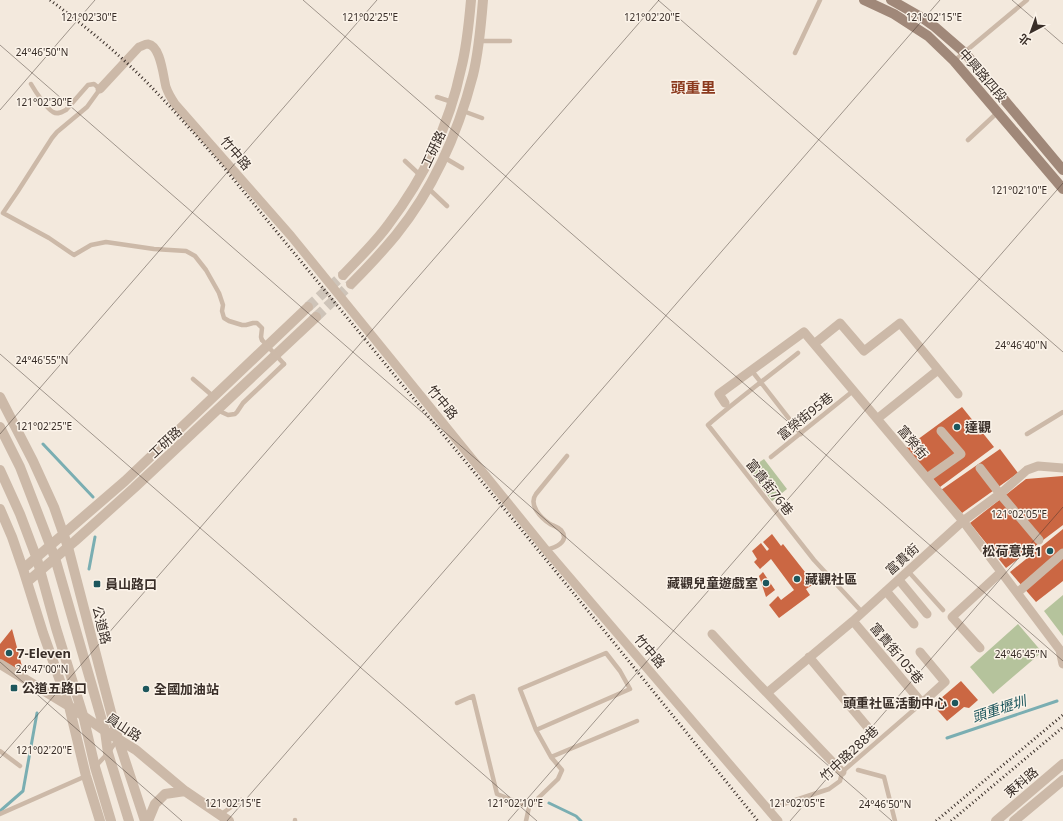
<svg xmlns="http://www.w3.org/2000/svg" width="1063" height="821" font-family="'Noto Sans','Noto Sans TC',sans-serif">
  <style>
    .green { fill: #b5c39c }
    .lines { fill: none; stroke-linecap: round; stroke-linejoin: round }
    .stream { stroke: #7aaeb2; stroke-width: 3 }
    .building { fill: #cb6743 }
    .tertiary-tunnel { stroke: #cec4b9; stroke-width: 10; stroke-dasharray: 10 5; stroke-linecap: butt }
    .service { stroke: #ccb9a8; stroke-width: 4.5 }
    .minor { stroke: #ccb9a8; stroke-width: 9 }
    .tertiary { stroke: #ccb9a8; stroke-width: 10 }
    .secondary { stroke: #a08879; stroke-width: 10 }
    .rail { stroke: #392e28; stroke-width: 3; stroke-dasharray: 1 3; stroke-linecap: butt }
    .service-bridge { stroke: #ccb9a8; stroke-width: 4.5 }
    .ticks { fill: none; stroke: #392e28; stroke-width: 1; stroke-opacity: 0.45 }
    .poi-dot { fill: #1c565c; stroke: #fbf3e9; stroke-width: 1.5 }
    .labels { text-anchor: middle; stroke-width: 3; stroke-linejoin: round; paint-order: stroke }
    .street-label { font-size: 13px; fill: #392e28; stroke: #fbf3e9 }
    .poi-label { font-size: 13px; font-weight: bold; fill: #392e28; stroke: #fbf3e9; text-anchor: start }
    .water-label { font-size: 14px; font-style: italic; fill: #1c565c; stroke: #fbf3e9 }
    .quarter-label { font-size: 15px; font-weight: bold; fill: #8b3a1e; stroke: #fbf3e9 }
    .ticks-label { font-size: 10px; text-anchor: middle; fill: #392e28; stroke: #fbf3e9; stroke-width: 3; stroke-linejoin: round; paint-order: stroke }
  </style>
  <rect width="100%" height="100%" fill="#f3e9dd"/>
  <path class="green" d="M764,459l23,30 -15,12 -24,-31z
    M1063,595v41l-19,-25z
    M1018,624l24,28 -49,42 -23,-27z"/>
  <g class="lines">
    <path class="stream" d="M43,444l50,53
      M89,569l6,-32
      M947,738l110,-37
      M549,803l27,13 5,5
      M0,811l23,-20 14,-78"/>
  </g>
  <path class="building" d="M962,407l32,40 -54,40 -34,-39z
    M1000,449l18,24 -56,40 -21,-23z
    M1063,476v49l-57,43 -36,-45 56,-44z
    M1063,529v52l-27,21 -26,-30z
    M772,534l9,12 2,-2 22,28 -1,2 8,11 -6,4 4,6 -31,23 -10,-13 9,-9 3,4 13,-10 -23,-31 -11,10 -6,-7 3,-3 -5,-8 9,-8 6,8 2,-2 -6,-7z
    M763,572l12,18 -9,7 -7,-21z
    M12,629l14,52 -26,-19v-18z
    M961,681l17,19 -9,8 -5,-1 -17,14 -14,-16z"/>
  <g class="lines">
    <path class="tertiary-tunnel" d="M308,307l35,-32
      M316,317l35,-33"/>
    <path class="service" d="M479,41h31
      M795,53l25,-53
      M954,61l73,-61
      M31,84c4,7 16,25 22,28 5,3 9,0 13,-2l22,-25 6,-1 6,5 -13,18 -30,25 -5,6 -34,53 -15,22 46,25 25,17 17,-10 15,-3 48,7 32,2 9,5 11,14 13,23 4,12 -1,6 2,7 5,3 13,4h4l7,-2h4l5,5 -1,9 1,3
      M437,97l15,5
      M463,111l19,7
      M968,140l30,-28
      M445,158l17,10
      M405,161l16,15
      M428,188l19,18
      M798,353c-30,24 -61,47 -90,72l106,135 48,52
      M752,371l49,63
      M193,379l21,18
      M217,410l11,5 7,-1 2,-2 6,-9 41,-39
      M1027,434l36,-22
      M771,457l82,-66
      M546,550c8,-2 25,-8 15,-20 -3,-3 -7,-4 -11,-6 -9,-6 -22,-19 -14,-30l31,-38
      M908,571l35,39
      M457,703l16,-7 24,98 32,13
      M0,751l20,15
      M551,757l86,-36
      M95,767l13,-14 9,-13
      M858,770l26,7 11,44
      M768,809l61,-20 11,-8 2,-9 74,-64
      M0,814l86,-38
      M220,815l21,-15
      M295,821v-1
      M526,821l3,-14 29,-28 4,-9 -11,-13 -15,-27 -16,-41 86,-36 14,18 10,18 -94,41"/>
    <path class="minor" d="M100,89l39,-42c3,-1 6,-3 9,-3 13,2 15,32 18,43 2,6 5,11 9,17l116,132 255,314 232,271
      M814,344l26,-21 24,28 36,-28 58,71
      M725,403l-6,-9 85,-62 159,189 97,129 3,14
      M877,419l61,-49
      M980,468l20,26 39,46
      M927,478l34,-24 -20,-23
      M899,580l28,34
      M886,591l28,33
      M1017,593l46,-40
      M853,621l69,82 23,-21 -25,-30
      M712,634l34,37 96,101
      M980,648l-28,-31 49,-45
      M809,657l61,73
      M767,693l86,-72 110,-100 37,-27 27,-24 11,-4 25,2"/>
    <path class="tertiary" d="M343,275c15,-16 32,-32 45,-50 35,-46 61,-99 73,-156 6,-23 8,-46 10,-69
      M351,284c16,-16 31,-32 45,-49 38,-47 62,-102 77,-160 6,-24 8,-50 10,-75
      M0,397l33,64 21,46 14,40 50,192 27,82
      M0,427l20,40 35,91 50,173 3,22 21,68
      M0,470l20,44 17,45 19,69 27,87 12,52 16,54
      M0,509l12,28 11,32 20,64 26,73 17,70 14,45
      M23,569l102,-88 183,-174
      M27,582l48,-41 59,-53 182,-171
      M0,664l69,42 36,25 31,19 49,41 44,30
      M148,821l7,-17 10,-10 20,-3
      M996,821l67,-57
      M1014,821l49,-41"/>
    <path class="secondary" d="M864,0l30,14 34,22 26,25 109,128
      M891,0l30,17 14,10 30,26 98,117"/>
    <path class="rail" d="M50,0c27,20 53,41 78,64 33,31 63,66 93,100l377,459 160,198
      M936,821l127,-106
      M951,821l112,-94"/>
    <path class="service-bridge" d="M262,340l22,24"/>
  </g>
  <path class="ticks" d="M303,0l760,661M658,0l405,352M1012,0l51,44M0,45l892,776M0,110l95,-110M0,354l537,467M0,434l377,-434M0,662l182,159M0,758l659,-758M227,821l713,-821M508,821l555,-638M790,821l273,-314"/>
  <g class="poi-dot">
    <circle cx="957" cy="427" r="4"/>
    <circle cx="1050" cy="551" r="4"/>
    <circle cx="797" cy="579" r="4"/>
    <circle cx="766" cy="583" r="4"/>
    <rect x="93" y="580" width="8" height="8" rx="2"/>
    <circle cx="9" cy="653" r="4"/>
    <rect x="10" y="684" width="8" height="8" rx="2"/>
    <circle cx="146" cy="689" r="4"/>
    <circle cx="955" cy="703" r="4"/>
  </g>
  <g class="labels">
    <g class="street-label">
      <text transform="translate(983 75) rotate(49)" y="5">中興路四段</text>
      <text transform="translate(433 149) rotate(-65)" y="5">工研路</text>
      <text transform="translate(236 153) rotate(49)" y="5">竹中路</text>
      <text transform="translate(443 402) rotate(51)" y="5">竹中路</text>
      <text transform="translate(805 416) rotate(-39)" y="5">富榮街95巷</text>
      <text transform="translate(165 442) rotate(-43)" y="5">工研路</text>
      <text transform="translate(913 442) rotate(50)" y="5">富榮街</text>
      <text transform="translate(770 487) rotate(52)" y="5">富貴街76巷</text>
      <text transform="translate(902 559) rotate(-42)" y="5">富貴街</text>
      <text transform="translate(102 625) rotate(76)" y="5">公道路</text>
      <text transform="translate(650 651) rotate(49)" y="5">竹中路</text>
      <text transform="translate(897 653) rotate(50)" y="5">富貴街105巷</text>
      <text transform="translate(124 727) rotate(33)" y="5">員山路</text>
      <text transform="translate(849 753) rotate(-43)" y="5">竹中路288巷</text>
      <text transform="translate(1021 782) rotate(-40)" y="5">東科路</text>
    </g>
    <g class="poi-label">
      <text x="965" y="432">達觀</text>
      <text x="1042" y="556" text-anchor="end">松荷意境1</text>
      <text x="805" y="584">藏觀社區</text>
      <text x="758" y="588" text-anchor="end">藏觀兒童遊戲室</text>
      <text x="105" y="589">員山路口</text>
      <text x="17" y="658">7-Eleven</text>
      <text x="22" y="693">公道五路口</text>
      <text x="154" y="694">全國加油站</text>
      <text x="947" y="708" text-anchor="end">頭重社區活動中心</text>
    </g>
    <g class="water-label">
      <text transform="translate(999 709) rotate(-18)" y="5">頭重壢圳</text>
    </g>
    <g class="quarter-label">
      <text x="693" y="93">頭重里</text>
    </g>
  </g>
  <g class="ticks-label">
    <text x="89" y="21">121°02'30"E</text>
    <text x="370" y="21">121°02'25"E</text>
    <text x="652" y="21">121°02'20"E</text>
    <text x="934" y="21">121°02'15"E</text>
    <text x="42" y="56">24°46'50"N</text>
    <text x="44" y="106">121°02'30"E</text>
    <text x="1019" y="194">121°02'10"E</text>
    <text x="1021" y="349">24°46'40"N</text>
    <text x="42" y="364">24°46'55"N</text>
    <text x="44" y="430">121°02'25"E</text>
    <text x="1019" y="518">121°02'05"E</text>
    <text x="1021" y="658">24°46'45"N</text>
    <text x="42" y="673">24°47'00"N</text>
    <text x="44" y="754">121°02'20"E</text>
    <text x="233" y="807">121°02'15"E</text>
    <text x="515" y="807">121°02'10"E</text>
    <text x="797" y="807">121°02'05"E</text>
    <text x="885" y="808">24°46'50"N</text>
  </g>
  <g transform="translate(1031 32) rotate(221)" stroke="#fbf3e9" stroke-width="3" paint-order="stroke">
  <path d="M0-3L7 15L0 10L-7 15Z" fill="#392e28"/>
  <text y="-6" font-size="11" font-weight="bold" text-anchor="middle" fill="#392e28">北</text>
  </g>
</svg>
